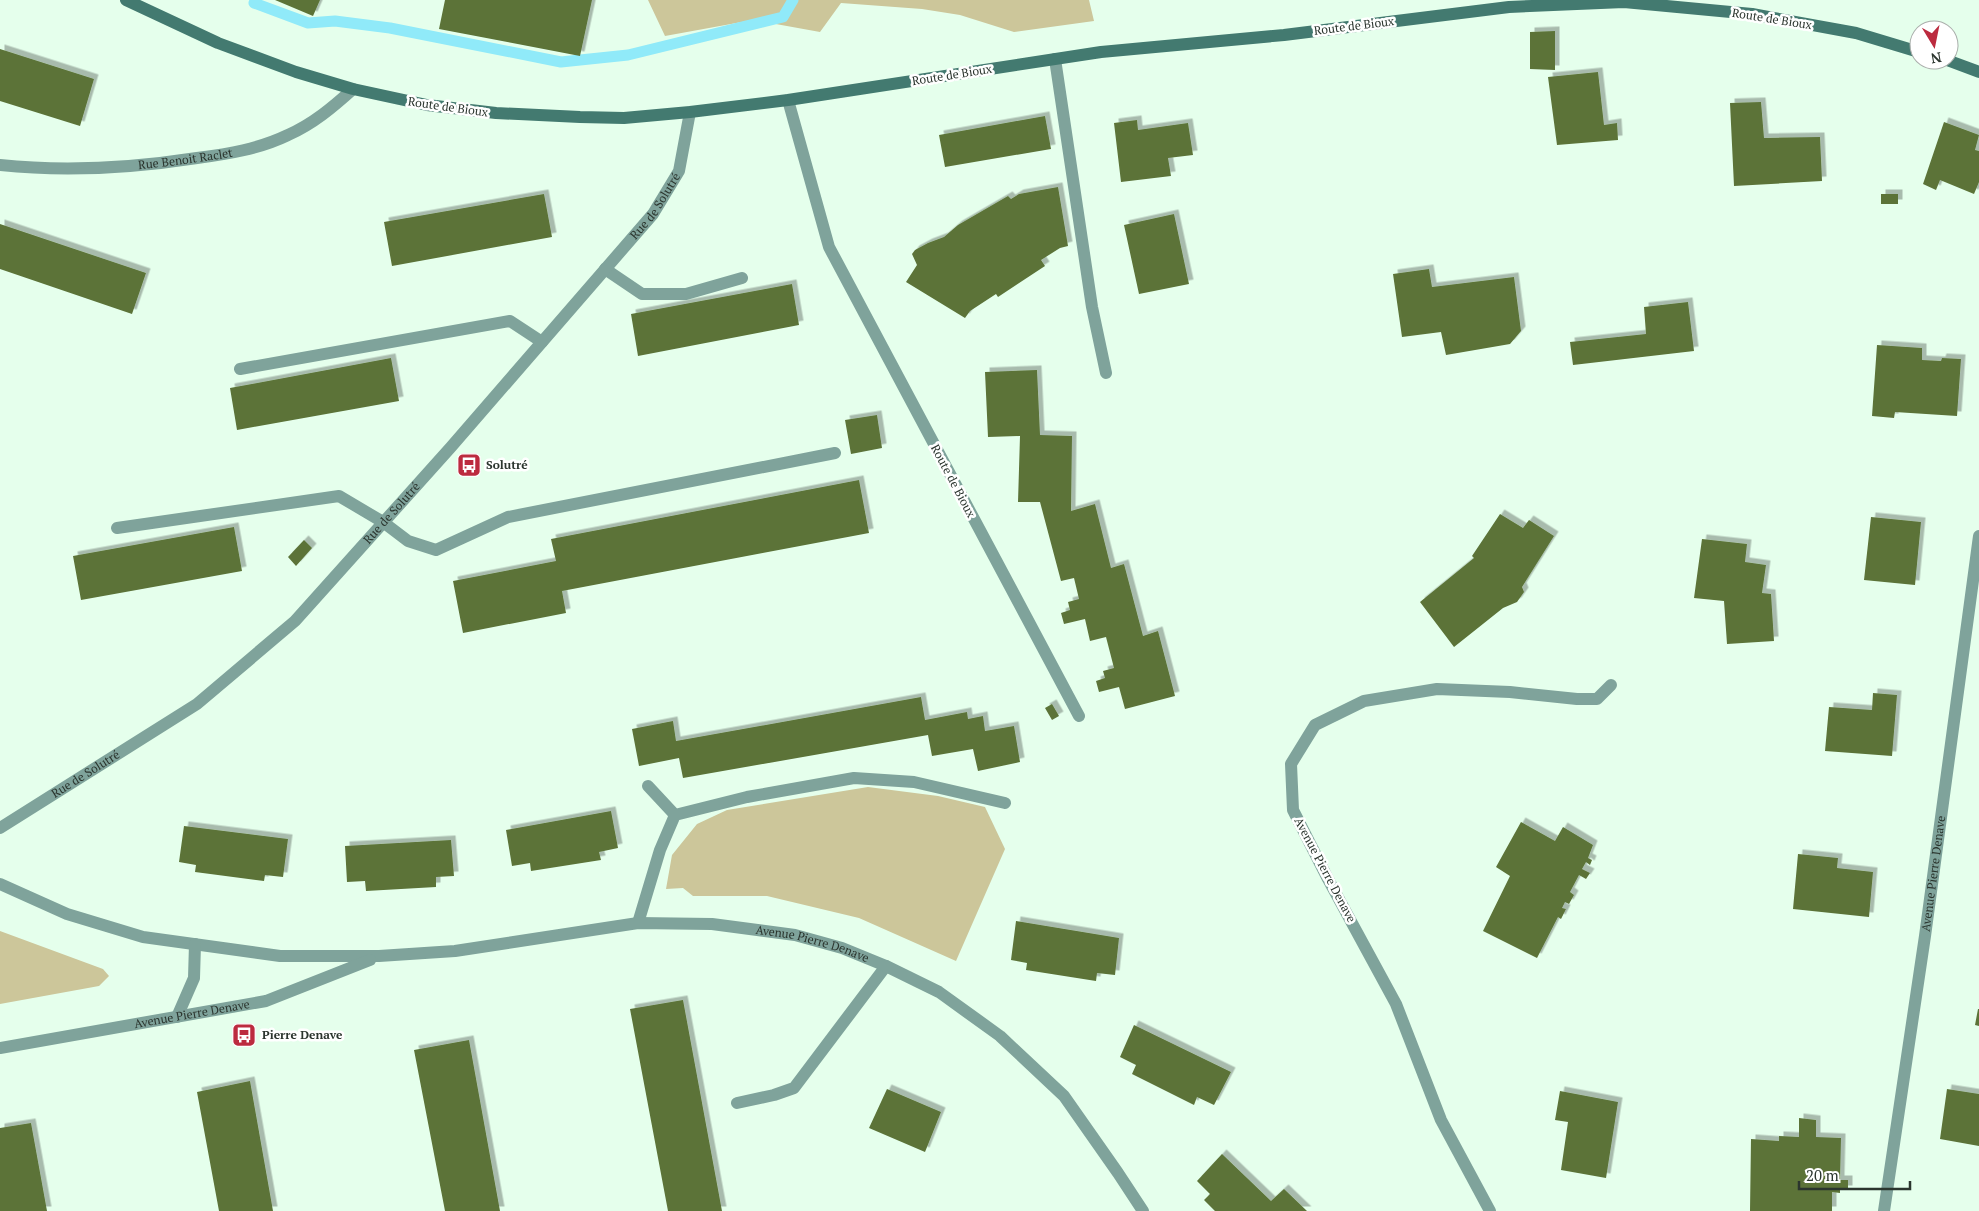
<svg xmlns="http://www.w3.org/2000/svg" width="1979" height="1211" font-family="'PT Serif',serif">
  <style>
    .green { fill: #ccc69a }
    .lines { fill: none; stroke-linecap: round; stroke-linejoin: round }
    .stream { stroke: #90eaf9; stroke-width: 11 }
    .building { fill: #5b7338; filter: url(#shadow) }
    .service { stroke: #7fa39b; stroke-width: 12 }
    .minor { stroke: #7fa39b; stroke-width: 12 }
    .secondary { stroke: #437a70; stroke-width: 12 }
    .labels { text-anchor: middle; stroke-width: 5; stroke-linejoin: round; paint-order: stroke }
    .street-label { font-size: 12px; fill: #2b352e; stroke: #fff }
    .poi-label { font-size: 12px; font-weight: bold; fill: #2b352e; stroke: #fff; text-anchor: start }
  </style>
  <defs>
    <filter id="shadow"><feDropShadow dx="4.5" dy="-4.5" stdDeviation="0" flood-color="#0004"/></filter>
  </defs>
  <rect width="100%" height="100%" fill="#e5ffec"/>
  <path class="green" d="M648,0h441l5,21 -80,11 -54,-17 -38,-6 -81,-6 -21,29 -67,-12 -88,16z
    M868,787l70,9 47,11 20,42 -49,112 -97,-43 -92,-22h-74l-10,-8 -17,1 6,-34 25,-31 30,-14z
    M0,931l103,38 6,7 -10,10 -99,18z"/>
  <g class="lines">
    <path class="stream" d="M254,3l54,20 27,-2 55,7 171,34 67,-7 155,-38 10,-17"/>
  </g>
  <path class="building" d="M275,0h45l-7,16z
    M445,0h147l-12,56 -141,-27z
    M1555,31v39l-25,-1v-37z
    M0,49l94,30 -14,47 -80,-25z
    M1598,72l6,53 13,-2 1,17 -61,5 -9,-68z
    M1761,102l3,36 56,-1 2,44 -88,5 -4,-83z
    M1045,116l6,33 -106,18 -6,-32z
    M1137,120l1,10 50,-7 5,32 -25,3 3,18 -50,6 -7,-59z
    M1944,122l35,13 -4,15 4,1v31l-5,12 -34,-14 -4,10 -13,-6z
    M1058,187l10,59 -8,2 -19,12 4,6 -47,31 -2,-3 -26,17 -5,7 -59,-36 11,-17 -5,-11 3,-4 13,-7 16,-6 14,-12 50,-29 3,3 8,-5z
    M544,194l8,43 -160,29 -8,-44z
    M1881,194h17v10h-17z
    M1174,214l15,70 -50,10 -15,-69z
    M0,224l146,49 -14,41 -132,-45z
    M1429,269l3,18 82,-10 7,54 -11,13 -64,11 -5,-23 -39,5 -9,-63z
    M792,284l7,41 -161,31 -7,-42z
    M1688,302l6,49 -121,14 -3,-23 76,-8 -2,-27z
    M1877,345l45,3v12l19,1 1,-3 19,1 -4,57 -62,-4 -1,6 -22,-2z
    M391,358l8,43 -162,29 -7,-42z
    M1037,370l3,65 32,1 -1,75 24,-7 16,64 13,-4 19,72 15,-5 17,65 -50,13 -6,-22 -20,5 -3,-11 9,-3 -2,-7 11,-3 -8,-31 -16,4 -5,-22 -21,5 -3,-11 9,-3 -2,-8 11,-3 -5,-21 -13,3 -21,-79h-22l2,-66 -32,1 -3,-65z
    M877,415l5,33 -31,6 -6,-34z
    M859,480l10,53 -307,58 4,22 -103,20 -10,-52 103,-20 -5,-22z
    M1500,514l23,14 6,-8 25,16 -32,51 2,5 -7,10 -14,6 -49,39 -34,-45 54,-44 -2,-2z
    M1871,517l50,5 -6,63 -51,-5z
    M234,527l8,44 -161,29 -8,-44z
    M1702,539l45,5 -2,18 21,3 -4,28 9,1 3,47 -47,3 -3,-43 -30,-3z
    M304,540l8,8 -16,18 -8,-9z
    M1873,693l24,2 -5,61 -67,-5 4,-44 43,3z
    M921,697l4,23 42,-8 1,7 15,-3 2,15 29,-5 6,36 -42,9 -5,-22 -41,7 -4,-21 -245,43 -4,-20 -40,8 -7,-37 41,-8 3,20z
    M1052,704l7,12 -7,4 -7,-12z
    M611,811l7,37 -19,4 2,8 -70,11 -1,-8 -18,3 -6,-36z
    M1521,822l34,19 8,-14 30,18 -5,13 4,2 -2,5 -4,-3 -4,7 8,4 -4,6 -7,-4 -9,17 4,3 -5,9 -4,-2 -3,6 4,1 -5,10 -3,-2 -21,41 -54,-27 27,-55 -14,-9z
    M184,826l104,13 -5,38 -18,-2 -1,6 -69,-9 1,-7 -17,-3z
    M451,840l3,36 -18,1v10l-70,4 -1,-10 -18,1 -2,-36z
    M1798,854l40,4 -1,10 36,4 -4,45 -76,-8z
    M1016,921l103,17 -4,37 -18,-2 -1,8 -70,-11 1,-7 -16,-3z
    M683,1000l39,211h-54l-38,-202z
    M1978,1009h1v17l-4,-1z
    M1134,1025l97,47 -17,33 -17,-8 -3,8 -62,-31 4,-9 -16,-8z
    M469,1040l31,171h-55l-31,-161z
    M250,1081l23,130h-54l-22,-119z
    M887,1089l54,23 -16,40 -56,-24z
    M1947,1089l32,5v52l-39,-7z
    M1560,1091l58,11 -12,76 -45,-8 7,-48 -13,-2z
    M1799,1118l17,2v17l25,1 -1,42h8v10h-8v3l-8,-1v19h-82l1,-72 28,2v-5l20,1z
    M31,1123l16,88h-47v-83z
    M1222,1154l49,47 13,-12 23,22h-92l-11,-11 6,-6 -13,-13z"/>
  <g class="lines">
    <path class="service" d="M1055,59l37,248 14,66
      M605,269l37,25h44l56,-16
      M240,369l270,-48 32,21
      M117,528l222,-32 44,26 25,19 28,9 72,-33 327,-64
      M648,786l27,29
      M638,923l22,-73 15,-35 72,-18 107,-19 60,4 91,21
      M737,1103l37,-8 20,-7 92,-122"/>
    <g class="minor">
      <path d="M788,100l41,147 250,469"/>
      <path id="s1" d="M0,165c65,7 132,3 197,-7 31,-4 62,-9 91,-23 25,-11 45,-28 65,-46"/>
      <path id="s2" d="M0,828l197,-124 98,-83 156,-174 202,-233 26,-43 11,-59"/>
      <path id="s3" d="M0,884l67,30 76,23 137,19h99l76,-5 183,-28 74,1 83,11 47,13 44,18 53,26 61,44 64,60 54,77 25,38"/>
      <path d="M177,1017l17,-39 1,-34"/>
      <path id="s4" d="M0,1048l266,-47 104,-41"/>
      <path d="M1490,1211l-49,-91 -45,-116 -68,-125 -35,-69 -2,-46 24,-39 49,-24 73,-12 73,3 67,7h20l14,-14"/>
      <path id="s5" d="M1884,1211l41,-275 54,-400"/>
    </g>
    <path class="secondary" d="M126,0l92,43 78,29 57,17 74,16 69,8 84,4 44,1 66,-6 98,-12 313,-48 183,-17 225,-28 115,-5 128,12 104,19 63,19
      M1947,60l32,12"/>
  </g>
  <defs>
    <g id="bus-square" transform="scale(1.25)"><rect x="-9" y="-9" width="18" height="18" rx="4" fill="#bc2b3f" stroke="#fff"/><path d="M-5-6H5V4H4V6H2V4H-2V6H-4V4H-5ZM-3.5-4V0h7V-4ZM-3.5 1.2v1.5H-2V1.2ZM2 1.2v1.5H3.5V1.2Z" fill="#fff"/></g>
  </defs>
  <g fill-rule="evenodd">
    <use href="#bus-square" x="469" y="465"/>
    <use href="#bus-square" x="244" y="1035"/>
  </g>
  <g class="labels">
    <g class="street-label">
      <text transform="translate(1772 19) rotate(9)" y="4">Route de Bioux</text>
      <text transform="translate(1354 26) rotate(-7)" y="4">Route de Bioux</text>
      <text transform="translate(952 75) rotate(-9)" y="4">Route de Bioux</text>
      <text transform="translate(448 107) rotate(8)" y="4">Route de Bioux</text>
      <text dy="4" stroke="none"><textPath href="#s1" startOffset="186">Rue Benoit Raclet</textPath></text>
      <text dy="4" stroke="none"><textPath href="#s2" startOffset="911">Rue de Solutré</textPath></text>
      <text transform="translate(953 481) rotate(62)" y="4">Route de Bioux</text>
      <text dy="4" stroke="none"><textPath href="#s2" startOffset="506">Rue de Solutré</textPath></text>
      <text dy="4" stroke="none"><textPath href="#s2" startOffset="101">Rue de Solutré</textPath></text>
      <text transform="translate(1325 870) rotate(62)" y="4">Avenue Pierre Denave</text>
      <text dy="4" stroke="none"><textPath href="#s5" startOffset="341">Avenue Pierre Denave</textPath></text>
      <text dy="4" stroke="none"><textPath href="#s3" startOffset="828">Avenue Pierre Denave</textPath></text>
      <text dy="4" stroke="none"><textPath href="#s4" startOffset="195">Avenue Pierre Denave</textPath></text>
    </g>
    <g class="poi-label">
      <text x="486" y="469">Solutré</text>
      <text x="262" y="1039">Pierre Denave</text>
    </g>
  </g>
  <g transform="translate(1934 45) rotate(170)"><circle r="24" fill="#ffffff" stroke="#aaaeab"/>
  <path d="M0-4L9 19L0 12L-9 19Z" fill="#bc2b3f"/>
  <text y="-8" font-size="14" font-weight="bold" text-anchor="middle" fill="#2b352e">N</text>
  </g>
  <path d="M1799 1181v8h111v-8" fill="none" stroke="#2b352e" stroke-width="2.5"/>
  <text x="1806" y="1181" font-size="15" fill="#2b352e" stroke="#ffffff" stroke-width="4" paint-order="stroke">20 m</text>
</svg>
